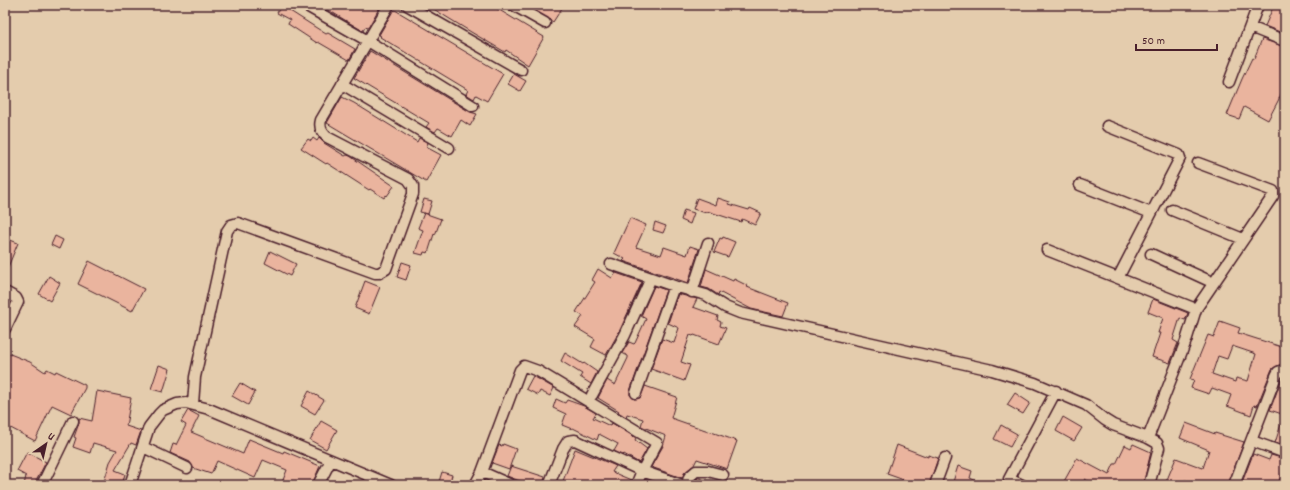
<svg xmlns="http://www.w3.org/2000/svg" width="1290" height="490" font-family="Dekko,sans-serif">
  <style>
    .building { fill: #eab49e; stroke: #4a1f2b; fill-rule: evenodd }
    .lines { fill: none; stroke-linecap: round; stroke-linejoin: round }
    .street-casing { stroke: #4a1f2b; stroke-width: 13 }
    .street { stroke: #e4ccad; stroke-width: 10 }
  </style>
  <rect width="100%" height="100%" fill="#e4ccad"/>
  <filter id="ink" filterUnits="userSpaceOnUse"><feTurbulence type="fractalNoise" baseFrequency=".025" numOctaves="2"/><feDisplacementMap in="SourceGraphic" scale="8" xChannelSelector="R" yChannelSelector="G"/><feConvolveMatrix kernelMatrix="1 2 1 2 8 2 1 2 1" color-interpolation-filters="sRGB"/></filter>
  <g filter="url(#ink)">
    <path class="building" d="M281,5h12l-3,6 36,23 2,-1 27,16 -6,11 -31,-18 -1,1 -29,-19 2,-4 -13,-7z
      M320,5h32l6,4 2,-4h21l-13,23 -3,-1 -2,4z
      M427,5h64l53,32 -16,28 -22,-15 -1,2 -34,-20z
      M527,5h37l-11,17z
      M1274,5h11v29l-20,-8z
      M395,10l108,64 -16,27 -11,-6 -2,4 -8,-5 2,-4 -88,-53 1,-1 -2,-1 14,-24h1z
      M1262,39l23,8v38l-7,16 -10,19 -24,-13 -5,12 -12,-4 15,-36 10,-21 2,1z
      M370,51l100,61 7,2 -7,12 -9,-6 -9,16 -12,-7 -2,-1 -3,4 -9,-5 3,-4 -75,-45z
      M514,74l12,7 -6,10 -12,-7z
      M342,97l12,6 63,39 2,-4 9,5 -2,4 15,8 -15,27 -99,-59z
      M313,138l4,3 2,-3 5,5 21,13 2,-1 3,1 44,30 -7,10 -1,-1 -2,3 -14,-9 -1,1 -42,-27 -1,1 -25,-16 7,-9 3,2z
      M697,198l19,7 2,-7 12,4 -1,2 20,6 1,-2 11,5 -6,12 -13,-6 -1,3 -34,-11 -1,2 -13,-4z
      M424,199l8,2 -4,13 -8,-2z
      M684,210l10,3 -4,11 -9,-4z
      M424,213l17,6 -6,16 -1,-1 -6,19 -4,-1 -1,3 -8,-2 8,-23 -5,-2z
      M630,218l16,7 -10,22 25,8 3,-8 23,8 3,-9 9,3 -11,34 -65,-22 2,-2 -11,-6z
      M655,222l11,4 -3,7 -10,-3z
      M55,236l8,4 -4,9 -8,-4z
      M723,237l12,5 -7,15 -14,-5 6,-14 2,1z
      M5,238l13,5 -13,31z
      M270,251l26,13 -6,12 -25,-13z
      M89,261l55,28 -12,22 -54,-27z
      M402,262l9,3 -5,15 -9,-3z
      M598,269l14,9 4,-5 26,9 -23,50 -13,23 -15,-8 4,-8 -20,-12 8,-11 -7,-4 19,-30 -3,-2z
      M706,269l27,12 1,-2 14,7 -1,1 41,16 -5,13 -32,-7 -32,-17 -1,3 -9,-6 -8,-2z
      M49,276l11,7 -10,18 -11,-7z
      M365,281l15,6 -11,27 -14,-6z
      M654,286l12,4 -36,101v4l4,4 6,-1 5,-12 32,11 -6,21 66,23 -10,28 -30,-10 -3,6 -9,7 -3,6 -31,-11 12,-21 3,-10 -25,-10 2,-7 -16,-5 -1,3 -8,-5 1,-1 -21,-13 9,-18 8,5 13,-27v-2l-6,-3 7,-11 5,2 1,-1 11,-24 -5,-3z
      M678,294l19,5 -4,8 25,9 -1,4 4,2 -1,4 6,2 -7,16 -25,-9 -1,1 -3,-1 -9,27 9,3 -6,16 -33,-12 11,-30 12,4 5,-15 -11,-5z
      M1153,299l35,14 -3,7 -5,-2 -7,22 5,3 -8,20 -18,-6 8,-24h-2l5,-15 -15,-6z
      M1220,321l20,7 -2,5 47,15v17h-6l-7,4 -15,37 -3,-1 -3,10 -24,-9 4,-11 -19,-7 -3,6 -18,-6 3,-8 -4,-1 18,-44 6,2zM1232,346l24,8 -8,27 -12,-3 -1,4 -23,-8 6,-18 9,3z
      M5,352l25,10 15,10 2,-3 8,4 1,-2 29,14v3l-14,26 -19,-9 -17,36 -30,-16z
      M565,353l18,11 1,-1 13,9 -6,12 -11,-7 2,-3 -21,-13z
      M159,365l11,4 -7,23 -12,-3z
      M533,376l21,12 -4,8 -10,-5 -2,4 -12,-6z
      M1282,378h3v37l-15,-5z
      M240,383l15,9 -7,13 -16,-9z
      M97,391l34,7 -5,28 15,5 -5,14 -5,-2 -16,27 10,4 -3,11 -13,-4 -2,2 -3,-1 6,-20 7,-12 -24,-7 -3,10 -17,-6 3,-9 -2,-1 5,-14v-5l13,3z
      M309,391l15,9 -9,14 -14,-8z
      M1015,393l15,10 -7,11 -16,-9z
      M556,399l9,4 2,-3 17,6 12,7 -3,5 17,8 2,-3 24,15 -1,2 12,9 -8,14 -15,-9 -1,1 -9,-4 4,-7 -19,-10 -2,6 -24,-12 -1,1 -10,-4 4,-11 -13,-6z
      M188,410l11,6 -8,16 52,22 6,-15 34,14 1,-2 36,15 -8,19h-31l6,-15 -24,-10 -8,18 -38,-17 -6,13 -18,-6 -3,-6 -20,-9 3,-9 3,1 10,-20 -5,-3z
      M1063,417l19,11 -8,13 -18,-10z
      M1283,418h2v28l-10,-3z
      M321,421l16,9 -11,19 -16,-9z
      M1186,423l29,11v-1l29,9 -16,43h-29l-14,-5 -2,5h-8l-9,-3 10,-24 27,10 6,-18 -29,-12z
      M1001,425l16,9 -7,13 -16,-8z
      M503,444l13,5 -7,20 -17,-6 7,-18 3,1z
      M1133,444l18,8 -8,33h-47l-11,-6 -4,6h-19l15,-27 32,17 5,-11h2l9,-19 6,3z
      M897,445l31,12v-2l10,3 -9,27h-11l-31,-11z
      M575,449l41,17 -4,6 19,8 -1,5h-57l-10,-4z
      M27,452l19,10 -12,23h-10l2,-9 -9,-5z
      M1253,454l16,6 2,-5 14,4v5l-7,21h-37z
      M511,466l34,11 -2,8h-10l-8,-3v1l-18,-7z
      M958,466l14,5 -2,7 15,7h-33z
      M442,472l10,3 -3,10h-11z
      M698,478h2l17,7h-23l1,-4z"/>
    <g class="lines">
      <g class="street-casing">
        <path id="street" d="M305,5l63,36 105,65
          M407,5l114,65
          M513,5l32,18
          M1250,27l35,14
          M1229,82l29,-77
          M342,84l107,64
          M1107,126l72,29 1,3 -62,120
          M1080,185l71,28
          M1172,210l71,29
          M1047,250l149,59
          M1151,254l63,29
          M611,264l63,22 32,9 19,12 15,6 252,57 43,13 51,22 19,15 8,5 35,13 9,5 2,5 -10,37
          M5,292l11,6 2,4 -13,27
          M692,292l16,-49
          M636,393l38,-107
          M592,395l33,-60 26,-57
          M193,404l2,-27 32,-146 4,-6 7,-2 137,50h4l7,-4 27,-75v-8l-5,-7 -81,-42c-6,-5 -8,-10 -6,-17l68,-115
          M1148,438l38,-97 10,-32 77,-113v-5l-75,-28
          M1252,441l33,12
          M143,447l44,21
          M482,472l29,13
          M42,485l31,-64
          M130,485l19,-58 10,-13 4,-4 14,-6 9,-1 23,6 182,76
          M318,485l13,-25
          M475,485l7,-13 38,-102 4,-4 14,5 119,72 -15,28 40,14
          M549,485l14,-36 5,-8 7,-1 67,31 -6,14
          M687,485l2,-8 7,-6h12l15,4
          M935,485l10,-27
          M1022,485l-13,-6 47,-88
          M1234,485l42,-109 2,-4 3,-1 4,1"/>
      </g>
      <use href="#street" class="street"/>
    </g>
  </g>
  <rect width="1290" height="490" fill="none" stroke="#e4ccad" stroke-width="20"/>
  <rect x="10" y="10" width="1270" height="470" fill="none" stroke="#4a1f2b" stroke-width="1.5" filter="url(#ink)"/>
  <g transform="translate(46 444) rotate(34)" stroke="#e4ccad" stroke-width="3" paint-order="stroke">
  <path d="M0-3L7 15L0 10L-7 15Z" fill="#4a1f2b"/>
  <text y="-6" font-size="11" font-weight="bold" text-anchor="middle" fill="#4a1f2b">U</text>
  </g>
  <path d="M1136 44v6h81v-6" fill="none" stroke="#4a1f2b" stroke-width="2"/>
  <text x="1142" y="44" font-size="12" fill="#4a1f2b" stroke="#e4ccad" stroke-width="3" paint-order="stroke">50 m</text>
</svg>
